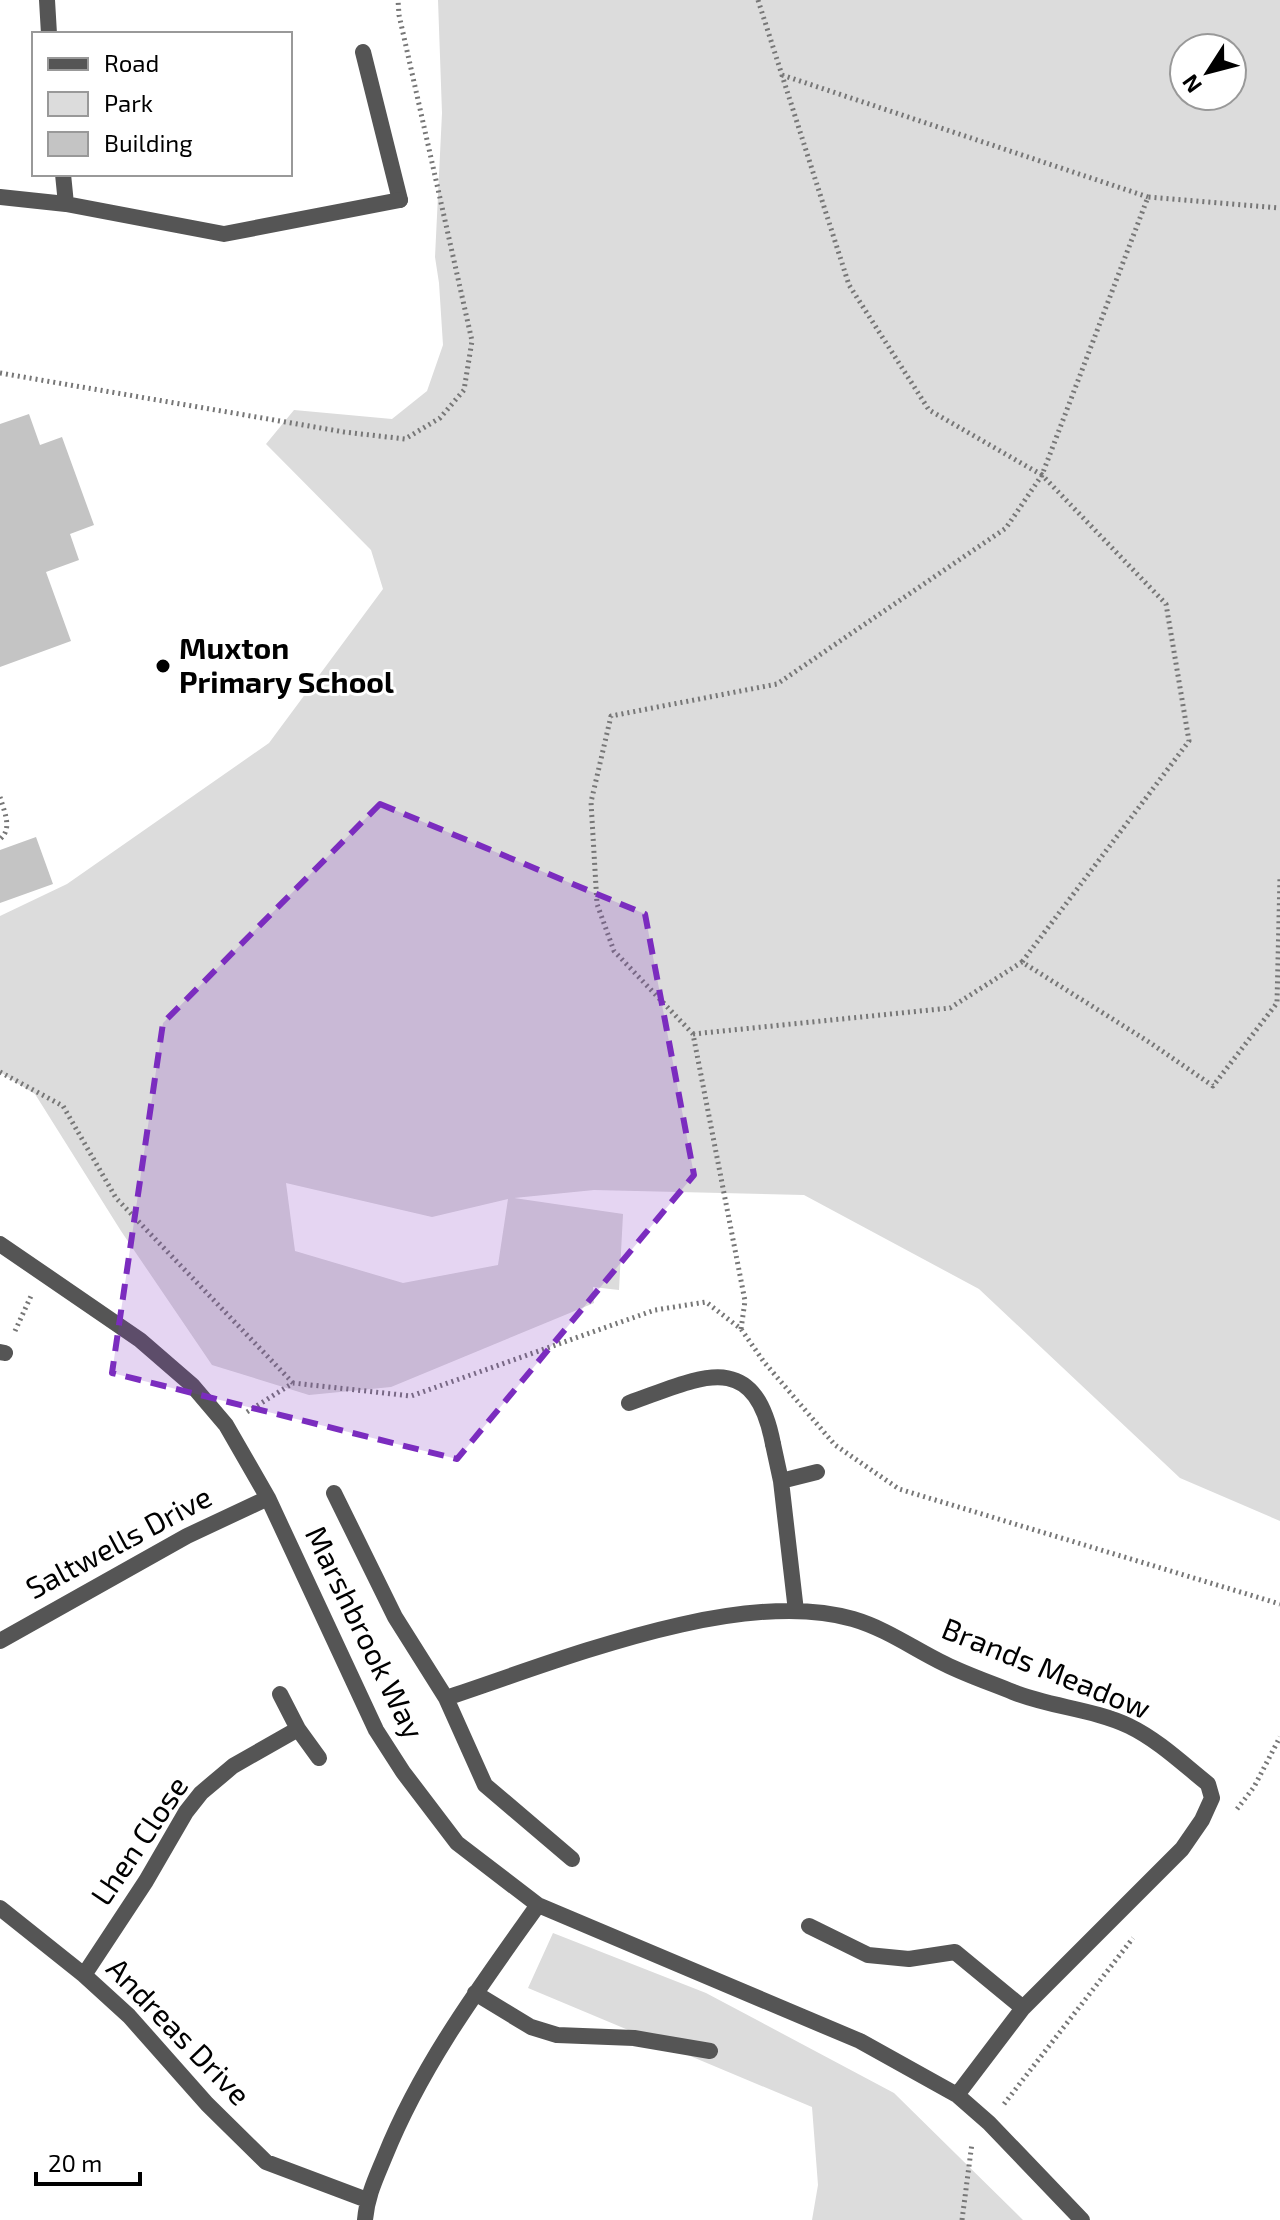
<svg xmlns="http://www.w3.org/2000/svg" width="1280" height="2220" font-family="'Exo 2',sans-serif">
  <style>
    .green { fill: #dcdcdc; fill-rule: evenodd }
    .building { fill: #c4c4c4 }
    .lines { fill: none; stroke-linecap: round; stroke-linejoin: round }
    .path { stroke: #777; stroke-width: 5; stroke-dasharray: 2 4; stroke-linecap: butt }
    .lane { stroke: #555; stroke-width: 16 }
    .street { stroke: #555; stroke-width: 16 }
    .marked { fill: #7b2cbf; fill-opacity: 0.2; stroke: #7b2cbf; stroke-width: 6; stroke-dasharray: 16 10; stroke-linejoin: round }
    .poi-dot { fill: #000; stroke: #fff; stroke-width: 3 }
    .labels { text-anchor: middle; stroke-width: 6; stroke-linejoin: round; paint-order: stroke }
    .poi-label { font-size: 30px; font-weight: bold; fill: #000; stroke: #fff; text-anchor: start }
    .street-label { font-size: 30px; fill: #000; stroke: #fff }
  </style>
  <rect width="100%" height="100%" fill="#fff"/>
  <path class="green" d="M438,0h842v1521l-100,-43 -201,-189 -175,-94 -210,-5 -80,8 109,16 -4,76 -26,-3 1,16 -203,84 -82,8 -97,-30 -91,-134 -86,-137 -35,-22v-156l67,-32 202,-141 114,-154 -12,-39 -105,-106 28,-34 98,9 35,-28 16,-46 -4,-62 -4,-26 7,-144zM1232,48v48h-48v-48zM286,1183l146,34 76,-18 -10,66 -95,18 -108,-32z
    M553,1933l153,60 188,100 129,127h-211l6,-35 -6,-78 -284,-119z"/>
  <path class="building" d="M29,414l11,31 22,-8 32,88 -24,9 9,26 -33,12 25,69 -71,26v-243z
    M36,837l17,47 -53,19v-53z"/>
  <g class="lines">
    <path class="path" d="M758,0l91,285 80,125 113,65 106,-278 132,11
      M782,75l366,122
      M0,373l344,59 61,7 35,-21 24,-28 8,-49 -73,-326 -1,-15
      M0,797c4,14 13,32 0,42
      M693,1034l257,-26 72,-46 127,80 64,44 64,-83 3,-126
      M0,1072l63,34 53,92 177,185
      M741,1329l4,-28 -52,-267 -79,-83 -17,-47 -6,-102 20,-86 166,-32 229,-156 36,-53 124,129 23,137 -167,221
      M15,1331l16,-35
      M247,1412l46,-29 118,13 244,-86 51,-8 35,27 23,33 71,83 64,44 381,115
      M1237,1809l17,-22 26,-50
      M1004,2104l129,-166
      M962,2220l10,-77"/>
    <path class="lane" d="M363,52l37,148
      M629,1403c69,-24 125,-58 144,41"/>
    <path class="street" d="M47,0l2,34
      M0,197l66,7 -3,-30
      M66,204l158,30 176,-34
      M0,1244l140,96 52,45 34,40 42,73 108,232 27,42 54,71 81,62 322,136 97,54 32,28 93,97
      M0,1352l5,1
      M773,1444l8,37 15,130
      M781,1481l36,-9
      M334,1493l61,124 51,81c110,-36 293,-112 407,-79 34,10 61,30 92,45 22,11 46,19 68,28 37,15 80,17 116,34 29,14 54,38 79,58l4,14 -10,22 -20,29 -159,159 -66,87
      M0,1641l187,-105 81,-38
      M280,1694l18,35
      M446,1698l39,87 87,74
      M0,1908l84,67 45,41 78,88 59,58 101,38
      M809,1926l59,29 41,4 46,-7 68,56
      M84,1975l62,-94 40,-69 15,-19 32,-27 65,-37 21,29
      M475,1993l56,34 26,8 77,3 76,13
      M365,2220c2,-24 11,-42 20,-64 37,-92 96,-171 153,-251"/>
  </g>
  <path class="marked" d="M380,804l265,110 49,261 -237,284 -345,-86 51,-350z"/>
  <circle class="poi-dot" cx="163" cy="666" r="8"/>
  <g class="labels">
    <g class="poi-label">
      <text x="179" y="659">Muxton<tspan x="179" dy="34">Primary School</tspan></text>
    </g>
    <g class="street-label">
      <text transform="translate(119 1543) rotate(-28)" y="10">Saltwells Drive</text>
      <text transform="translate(364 1633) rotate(64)" y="10">Marshbrook Way</text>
      <text transform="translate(1046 1669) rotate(22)" y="10">Brands Meadow</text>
      <text transform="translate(140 1841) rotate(-56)" y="10">Lhen Close</text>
      <text transform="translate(178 2032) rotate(46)" y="10">Andreas Drive</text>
    </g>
  </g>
  <rect x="32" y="32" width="260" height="144" fill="#ffffff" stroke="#999999" stroke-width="2"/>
  <rect x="48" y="58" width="40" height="12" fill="#555555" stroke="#999999" stroke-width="2"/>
  <text x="104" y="72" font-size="24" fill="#000000">Road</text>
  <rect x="48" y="92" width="40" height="24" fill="#dcdcdc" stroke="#999999" stroke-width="2"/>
  <text x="104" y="112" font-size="24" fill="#000000">Park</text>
  <rect x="48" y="132" width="40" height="24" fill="#c4c4c4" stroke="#999999" stroke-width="2"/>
  <text x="104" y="152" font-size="24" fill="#000000">Building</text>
  <g transform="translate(1208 72) rotate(234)"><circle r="38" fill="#ffffff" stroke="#999999" stroke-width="2"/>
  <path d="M0-6L14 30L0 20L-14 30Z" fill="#000000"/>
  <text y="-12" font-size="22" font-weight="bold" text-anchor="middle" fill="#000000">N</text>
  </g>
  <path d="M36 2172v12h104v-12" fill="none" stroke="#000000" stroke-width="4"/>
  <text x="48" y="2172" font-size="24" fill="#000000" stroke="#ffffff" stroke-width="6" paint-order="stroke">20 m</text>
</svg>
